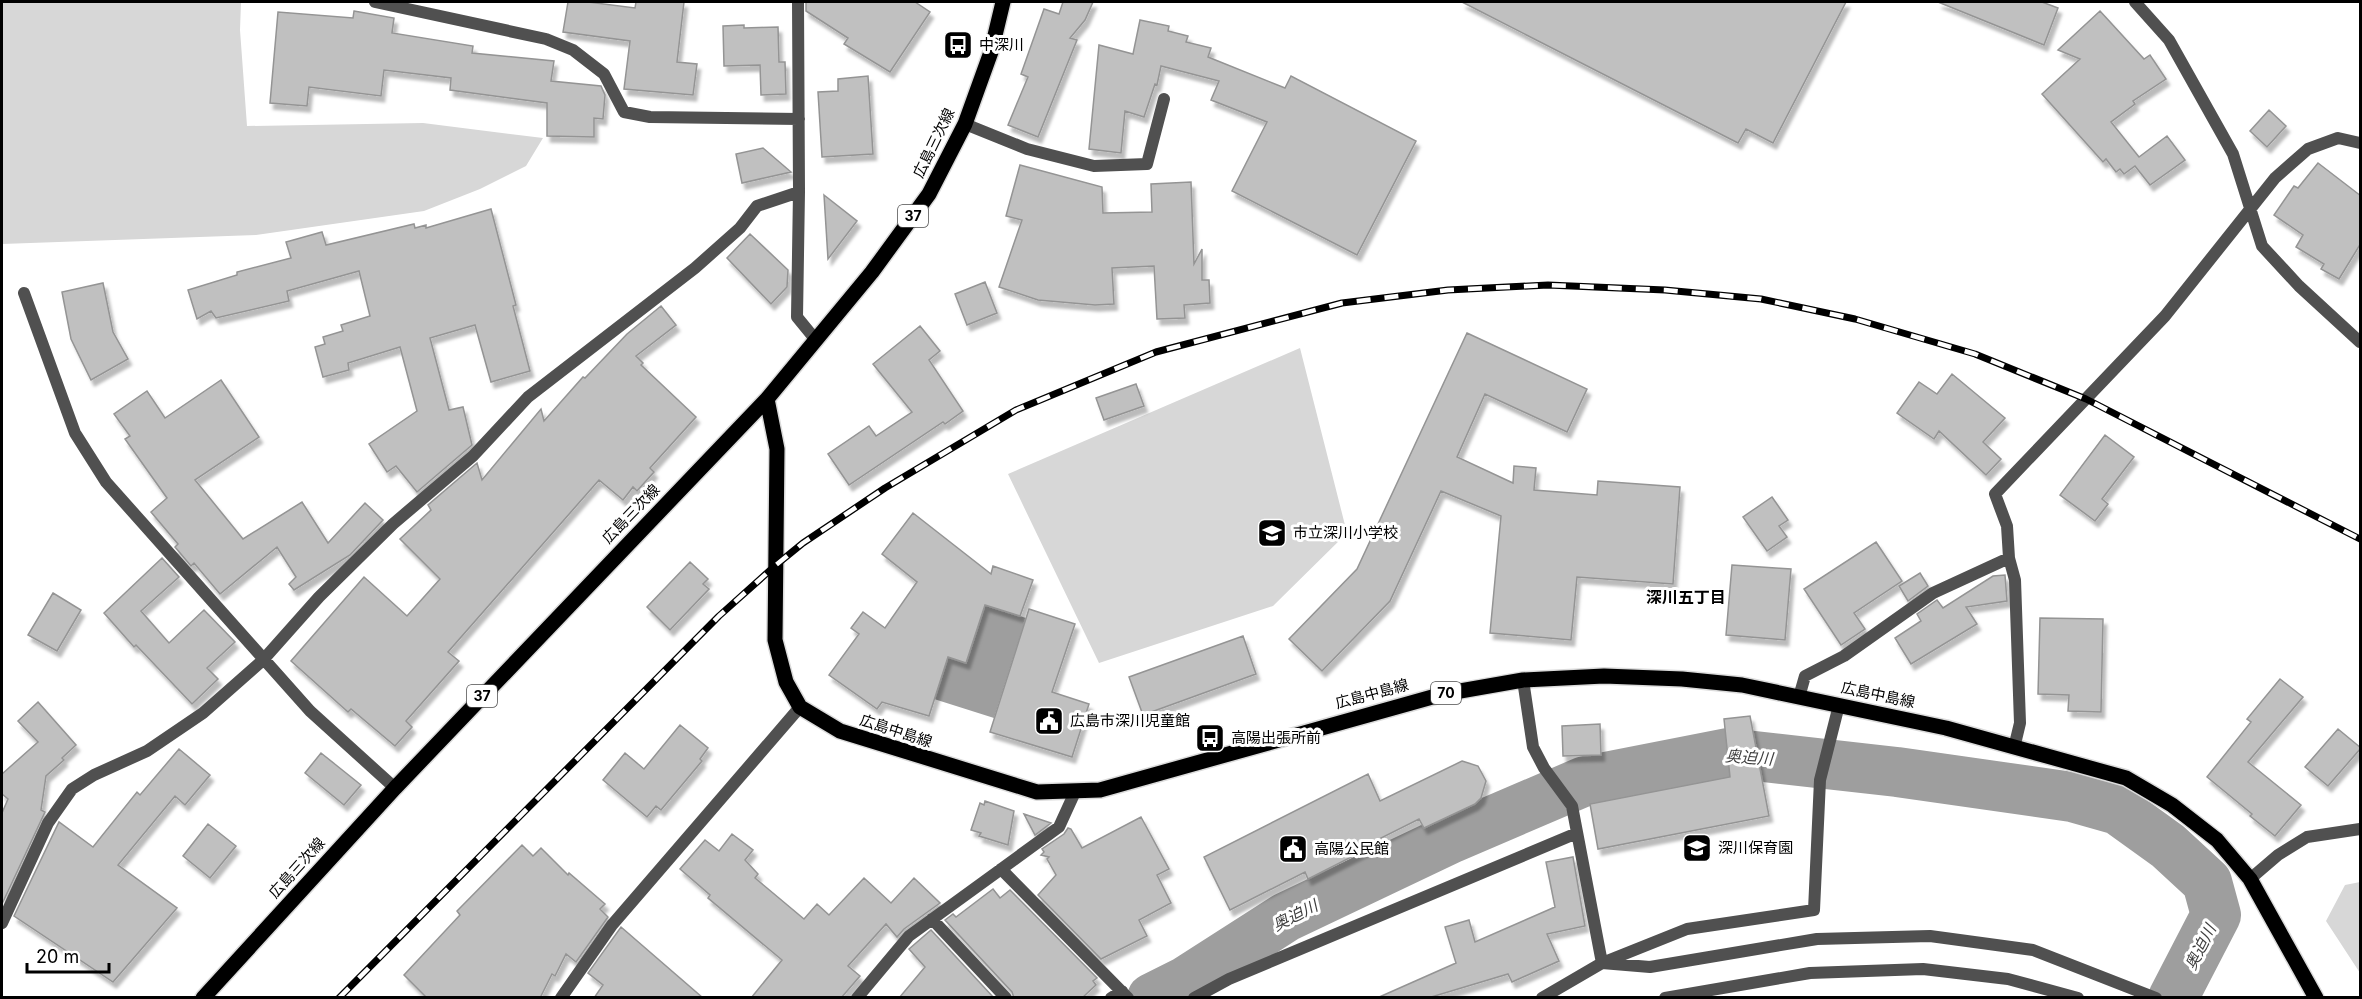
<svg xmlns="http://www.w3.org/2000/svg" width="2362" height="999" font-family="Inter,'Noto Sans JP',sans-serif">
  <style>
    .green { fill: #d7d7d7 }
    .water { fill: #9e9e9e }
    .lines { fill: none; stroke-linecap: round; stroke-linejoin: round }
    .river { stroke: #9e9e9e; stroke-width: 50 }
    .building { fill: #c0c0c0; stroke: #949494; stroke-width: 1.5; filter: url(#shadow) }
    .primary-casing { stroke: #dbdbdb; stroke-width: 18 }
    .minor { stroke: #505050; stroke-width: 12 }
    .primary { stroke: #000; stroke-width: 15 }
    .rail-casing { stroke: #000; stroke-width: 7 }
    .rail { stroke: #fff; stroke-width: 4.5; stroke-dasharray: 14; stroke-linecap: butt }
    .labels { text-anchor: middle; stroke-width: 6; stroke-linejoin: round; paint-order: stroke }
    .shield { fill: #fff; stroke: #4c4c4c; stroke-width: 1.5 }
    .shield-label { font-size: 14px; font-weight: bold; fill: #000 }
    .poi-label { font-size: 15px; fill: #000; stroke: #fff; text-anchor: start }
    .street-label { font-size: 15px; fill: #000; stroke: #fff }
    .neighbourhood-label { font-size: 16px; font-weight: bold; fill: #000; stroke: #fff }
    .water-label { font-size: 16px; font-style: italic; fill: #3f3f3f; stroke: #fff }
  </style>
  <defs>
    <filter id="shadow"><feDropShadow dx="3.5" dy="6" stdDeviation="1.5" flood-color="#0004"/></filter>
  </defs>
  <rect width="100%" height="100%" fill="#fff"/>
  <path class="green" d="M2,2h239l-1,28 7,96 176,-3 120,15 -17,28 -46,23 -56,22 -168,24 -254,9z
    M1300,348l47,185 -74,73 -174,57 -91,-189z
    M2360,882v91l-34,-52 19,-36z"/>
  <path class="water" d="M985,605l41,13 -32,100 -60,-19 14,-42 17,6z"/>
  <g class="lines">
    <path class="river" d="M1152,998l34,-17 100,-64 166,-79 133,-57 143,-28 169,19 175,25 46,13 50,36 39,36 9,33 -43,83"/>
  </g>
  <path class="building" d="M568,2h20l47,6 1,-6h48l-7,60 20,2 -4,31 -69,-6 6,-48 -67,-9z
    M806,2h109l15,10 -40,60 -46,-28 4,-6 -42,-27z
    M1063,2h30l-8,18 -15,18 7,2 -39,97 -30,-12 20,-48 -7,-3 23,-65 15,5z
    M1462,2h384l-73,141 -27,-14 -8,14z
    M1938,2h104l16,6 -14,37z
    M354,11l40,7 -2,15 81,13 -1,7 82,8 -3,20 50,5 4,9 -2,24 -9,-1v19l-47,-1v-33l-97,-13 1,-12 -67,-8 -3,26 -72,-9 -2,19 -37,-3 8,-91 75,6z
    M2100,11l44,48 6,-4 16,24 -33,22 2,3 -24,18 28,35 28,-21 18,24 -35,25 -15,-19 -11,8 -4,-5 -4,3 -10,-13 -3,3 -61,-68 38,-35 -22,-9z
    M1140,20l29,6 -1,5 20,5 -2,6 25,6 -3,9 77,31 6,-12 125,65 -59,114 -125,-64 35,-69 -56,-22 8,-19 -58,-15 -4,19 -2,-1 -11,33 -19,-6 -4,42 -32,-4 10,-104 34,9z
    M744,25v3l34,-1 1,35h6l1,32 -25,1 -1,-30 -36,1 -1,-40z
    M868,76l5,78 -51,3 -4,-65 20,-1v-12z
    M2269,110l17,16 -19,21 -17,-16z
    M763,148l28,24 -49,11 -6,-29z
    M2318,163l43,33v47l-22,36 -18,-10 3,-5 -28,-17 7,-12 -29,-20 20,-29 4,2z
    M1020,165l82,22 1,26 49,-1 -1,-28 40,-2 3,82 8,-15v31h7l1,23 -26,2 1,13 -28,1 -3,-53 -42,2 2,36 -19,1 -57,-5 -39,-13 23,-67 -16,-4z
    M824,195l33,26 -29,38z
    M491,209l25,96 -3,1 17,65 -39,11 -16,-57 -45,13 19,72 14,-3 9,38 -55,47 -21,-26 -9,6 -18,-28 48,-33 -17,-64 -52,16 1,7 -26,7 -8,-30 10,-3 -2,-7 20,-6 -2,-6 29,-9 -11,-45 -72,20 2,10 -73,17 -5,-7 -14,8 -9,-29 49,-15v-3l54,-14 -5,-16 36,-10 4,13 88,-21 1,4 11,-3v3z
    M750,234l38,36 -1,17 -16,17 -44,-46z
    M985,282l12,31 -30,12 -12,-31z
    M103,283l10,49 15,27 -37,21 -20,-41 -9,-47z
    M661,306l15,19 -40,31 7,7 -2,2 55,52 -46,51 4,4 -17,19 -4,-4 -10,13 -24,-20 -151,172 11,9 -53,60 6,6 -17,19 -44,-37 -3,3 -57,-51 73,-84 43,39 33,-37 -40,-40 31,-29 -3,-5 49,-42 5,17 59,-71 3,12 39,-44 2,1 42,-44z
    M920,326l20,25 -11,9 34,51 -18,13 -2,-2 -94,63 -21,-31 41,-28 7,10 36,-24 -39,-48z
    M1467,333l120,56 -20,43 -82,-38 -28,63 56,26 1,-17 22,2 -2,22 63,5 1,-14 82,6 -7,97 -96,-7 -6,63 -81,-7 11,-117 -60,-25 -51,110 -68,70 -33,-32 68,-70z
    M1952,374l53,44 -22,24 18,17 -15,16 -47,-44 -5,8 -37,-26 22,-31 18,12z
    M221,380l38,57 -64,43 48,59 59,-37 26,41 37,-40 18,17 -33,35 -56,35 -5,-6 7,-7 -19,-30 -57,47 -26,-31 -3,3 -16,-19 3,-3 -27,-32 16,-14 -42,-59 5,-3 -16,-22 33,-23 18,27z
    M1136,384l8,22 -40,14 -8,-22z
    M2105,435l29,22 -32,42 6,5 -13,17 -35,-26z
    M1772,497l16,23 -9,6 8,11 -20,14 -24,-34z
    M913,513l78,61 2,-8 40,14 -13,36 -35,-11 -19,58 -18,-6 -19,59 -47,-14 -5,7 -48,-34 30,-41 -8,-6 12,-16 22,16 32,-46 -35,-28z
    M1876,542l26,39 -48,32 11,16 -24,16 -37,-56z
    M162,558l17,19 -38,34 28,32 35,-33 31,32 -28,26 11,11 -26,25 -56,-59 -2,2 -30,-34z
    M690,562l18,17 -5,5 6,5 -39,41 -23,-23z
    M1732,565l59,4 -6,71 -59,-5z
    M1920,573l8,13 -20,15 -9,-15z
    M2005,575l2,26 -41,6 11,17 -66,40 -16,-26 26,-17 -4,-7 20,-14 6,8 50,-32z
    M53,593l28,17 -24,41 -29,-16z
    M1029,609l46,15 -23,68 37,12 -17,53 -82,-25z
    M2040,618l63,1 -2,93 -33,-1 1,-16 -31,-1z
    M1243,636l13,38 -113,41 -14,-38z
    M2280,679l23,18 -55,65 53,43 -26,31 -25,-20 2,-2 -45,-37 44,-55 -4,-3z
    M38,702l38,43 -14,13 2,2 -18,16 -5,34 4,2 -43,92v-91l6,-14 -6,-5v-20l36,-32 -20,-21z
    M1750,716l19,100 -171,33 -8,-45 140,-27 -6,-58z
    M1600,724l1,31 -38,1 -1,-30z
    M680,725l28,23 -8,11 2,2 -41,49 -5,-4 -9,11 -44,-37 22,-27 19,16z
    M2338,729l23,19 -33,38 -23,-19z
    M179,749l31,26 -25,30 -10,-9 -57,69 59,43 -64,74 -99,-66 45,-94 34,25 44,-55 3,3z
    M321,753l40,32 -17,20 -39,-32z
    M1462,761l16,5 8,15 -5,17 -6,6 -51,24 -5,-9 -38,19 2,3 -75,38 -3,-7 -75,38 -26,-53 164,-83 12,27z
    M985,801l29,10 -6,34 -29,-9 2,-3 -10,-3 9,-27 4,2z
    M1024,814l27,9 -16,12z
    M1141,817l28,52 -12,6 14,28 -32,17 8,16 -46,23 -63,-64 18,-20 -9,-16 2,-2 -8,-2 3,-3 -2,-3 22,-15 4,-6 3,1 11,19z
    M208,824l28,22 -26,32 -27,-22z
    M732,834l21,16 -8,10 13,14 -3,4 49,41 13,-15 12,11 35,-37 27,25 23,-25 26,25 -36,26 -7,8 -11,-13 -38,42 12,10 -19,22h-90l31,-38 -74,-62 2,-3 -30,-26 25,-29 14,11z
    M522,845l11,11 8,-8 27,27 1,-2 36,31 -5,5 8,8 -32,45 -10,-8 -11,22 -3,-2 -12,24h-113l-23,-23 56,-60 -3,-4z
    M1573,857l12,69 -38,8 12,27 -47,21 -4,-8 -80,24h-51l79,-35 -11,-36 24,-7 6,22 80,-35 -9,-45z
    M993,889l7,9 10,-8 87,88 -4,3 3,4 -14,13h-68l-2,-6 -67,-72 8,-6 3,3z
    M621,927l82,71h-109l9,-13 -15,-12z
    M931,930l63,68h-95l26,-31 -16,-18z"/>
  <g class="lines">
    <g class="primary-casing">
      <path id="primary" d="M767,399l10,50 -2,191 11,42 14,25 40,24 197,61 63,-2 343,-96 80,-14 81,-4 78,3 60,6 204,43 180,50 46,27 45,35 33,39 66,119
        M203,998l192,-210 372,-389 105,-127 57,-78 36,-70 26,-72 12,-50"/>
    </g>
    <path class="minor" d="M375,2l171,37 27,11 31,24 20,38 26,5 149,2
      M798,2l1,190 -2,125 18,22
      M2135,2l34,38 64,114 29,92 37,40 61,56
      M965,124l62,25 67,17 53,-2 17,-65
      M24,293l51,140 31,49 204,229 85,77
      M1523,680l10,67 11,21 28,38 30,157 48,4 167,-28 113,-3 103,14 123,48
      M1799,697l6,-21 39,-20 89,-63 76,-35
      M2014,748l6,-25 -5,-143 -6,-22 -2,-32 -12,-32 170,-178 110,-138 33,-29 30,-11 22,5
      M1001,869l127,129
      M2250,879l28,-24 29,-18 53,-8
      M932,919l74,79
      M2,923l46,-100 24,-34 22,-14 53,-24 56,-38 60,-53 56,-63 74,-73 80,-68 55,-59 167,-129 45,-40 17,-22 42,-14
      M561,998l51,-73 188,-218
      M857,998l52,-62 150,-109 16,-35
      M1111,998l11,-7
      M1194,998l35,-19 348,-146
      M1542,998l60,-35 85,-34 127,-19 6,-130 19,-75
      M1665,998l145,-25 113,-4 85,10 70,19"/>
    <use href="#primary" class="primary"/>
    <g class="rail-casing">
      <path id="rail" d="M339,998l380,-382 57,-51 27,-22 82,-55 131,-78 140,-58 186,-49 106,-13 100,-5 117,5 96,9 94,20 120,35 111,45 274,140"/>
    </g>
    <use href="#rail" class="rail"/>
  </g>
  <defs>
    <g id="bus-square" transform="scale(1.5)"><rect x="-9" y="-9" width="18" height="18" rx="4" fill="#000" stroke="#fff"/><path d="M-5-6H5V4H4V6H2V4H-2V6H-4V4H-5ZM-3.5-4V0h7V-4ZM-3.5 1.2v1.5H-2V1.2ZM2 1.2v1.5H3.5V1.2Z" fill="#fff"/></g>
    <g id="school-square" transform="scale(1.5)"><rect x="-9" y="-9" width="18" height="18" rx="4" fill="#000" stroke="#fff"/><path d="M0-5L7-2L0 1L-7-2ZM-4 1L0 2.5L4 1V4Q0 6-4 4Z" fill="#fff"/></g>
    <g id="civic-square" transform="scale(1.5)"><rect x="-9" y="-9" width="18" height="18" rx="4" fill="#000" stroke="#fff"/><path d="M-.6-6.5H3V-4.5H.6V-3L4-1V1h2V6H-6V1h2V-1L-.6-3ZM-1.2 2.5V6h2.4V2.5Z" fill="#fff"/></g>
  </defs>
  <g fill-rule="evenodd">
    <use href="#bus-square" x="958" y="45"/>
    <use href="#school-square" x="1272" y="533"/>
    <use href="#civic-square" x="1049" y="721"/>
    <use href="#bus-square" x="1210" y="738"/>
    <use href="#school-square" x="1697" y="848"/>
    <use href="#civic-square" x="1293" y="849"/>
  </g>
  <g class="labels">
    <g class="shield">
      <rect x="898" y="205" width="30" height="22" rx="4.5"/>
      <rect x="1431" y="682" width="30" height="22" rx="4.5"/>
      <rect x="467" y="685" width="30" height="22" rx="4.5"/>
    </g>
    <g class="shield-label">
      <text x="913" y="221">37</text>
      <text x="1446" y="698">70</text>
      <text x="482" y="701">37</text>
    </g>
    <g class="poi-label">
      <text x="979" y="50">中深川</text>
      <text x="1293" y="538">市立深川小学校</text>
      <text x="1070" y="726">広島市深川児童館</text>
      <text x="1231" y="743">高陽出張所前</text>
      <text x="1718" y="853">深川保育園</text>
      <text x="1314" y="854">高陽公民館</text>
    </g>
    <g class="street-label">
      <text transform="translate(934 143) rotate(-64)" y="5">広島三次線</text>
      <text transform="translate(631 514) rotate(-46)" y="5">広島三次線</text>
      <text transform="translate(1372 694) rotate(-15)" y="5">広島中島線</text>
      <text transform="translate(1878 695) rotate(12)" y="5">広島中島線</text>
      <text transform="translate(896 731) rotate(18)" y="5">広島中島線</text>
      <text transform="translate(297 868) rotate(-48)" y="5">広島三次線</text>
    </g>
    <g class="neighbourhood-label">
      <text x="1686" y="603">深川五丁目</text>
    </g>
    <g class="water-label">
      <text transform="translate(1749 757) rotate(4)" y="6">奥迫川</text>
      <text transform="translate(1295 915) rotate(-27)" y="6">奥迫川</text>
      <text transform="translate(2200 947) rotate(-63)" y="6">奥迫川</text>
    </g>
  </g>
  <rect width="2362" height="999" fill="none" stroke="#000000" stroke-width="6"/>
  <path d="M27 963v9h82v-9" fill="none" stroke="#000000" stroke-width="3"/>
  <text x="36" y="963" font-size="18" fill="#000000" stroke="#ffffff" stroke-width="4.5" paint-order="stroke">20 m</text>
</svg>
